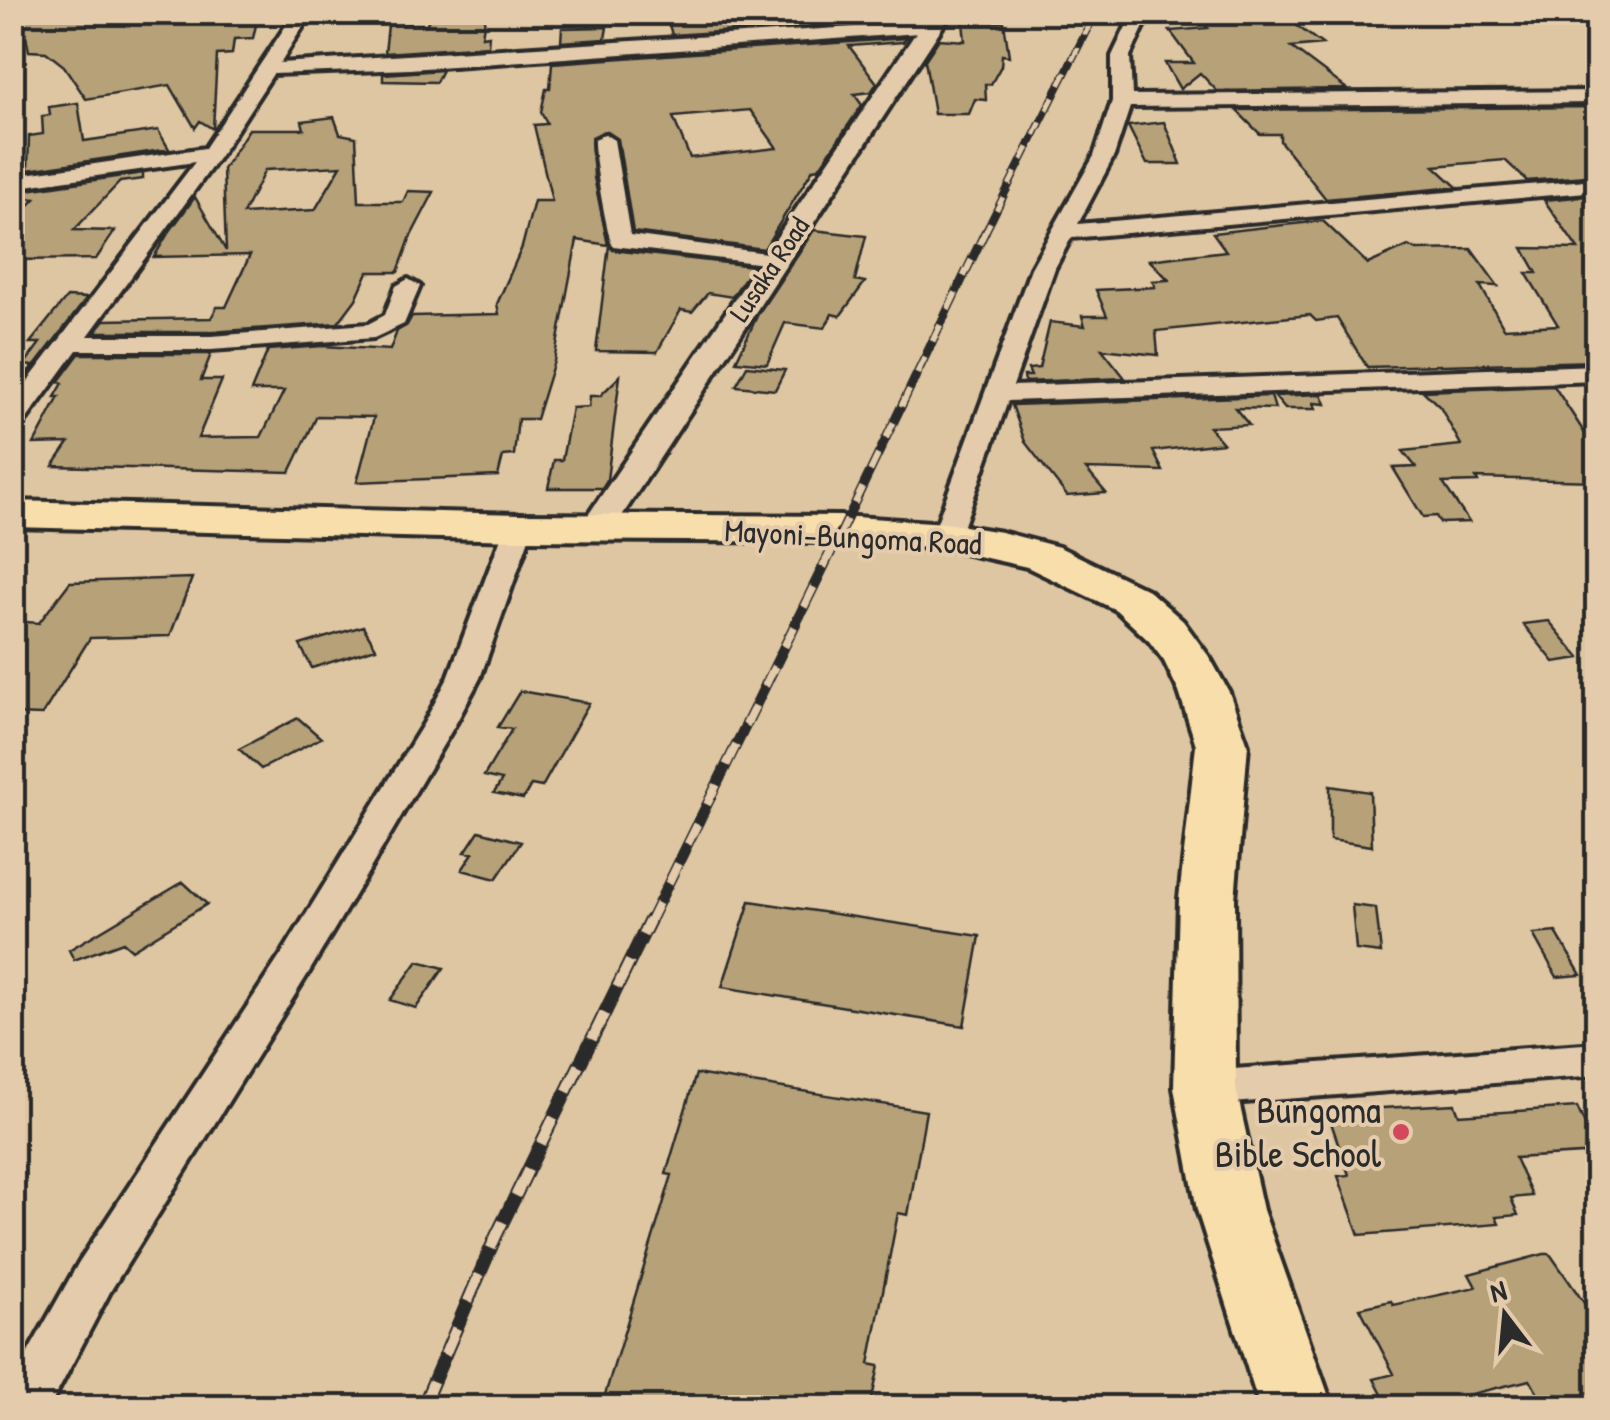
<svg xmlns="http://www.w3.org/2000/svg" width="1610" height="1420" font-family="'Patrick Hand',sans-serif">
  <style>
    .building { fill: #b6a179; stroke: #2b2b2b; stroke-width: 2.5; fill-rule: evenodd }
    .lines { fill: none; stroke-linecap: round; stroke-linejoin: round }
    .minor-casing { stroke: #2b2b2b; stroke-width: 8 }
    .tertiary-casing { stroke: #2b2b2b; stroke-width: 8 }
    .primary-casing { stroke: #2b2b2b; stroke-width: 8 }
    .minor { fill: #e3cbac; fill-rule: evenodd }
    .tertiary { fill: #e3cbac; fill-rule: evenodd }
    .primary { fill: #f8deab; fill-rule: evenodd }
    .rail-far3-casing { stroke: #2b2b2b; stroke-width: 8 }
    .rail-far2-casing { stroke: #2b2b2b; stroke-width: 9 }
    .rail-far1-casing { stroke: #2b2b2b; stroke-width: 11 }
    .rail-casing { stroke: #2b2b2b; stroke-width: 14 }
    .rail-far3 { stroke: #e3cbac; stroke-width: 5; stroke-dasharray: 14; stroke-linecap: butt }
    .rail-far2 { stroke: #e3cbac; stroke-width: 6; stroke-dasharray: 18; stroke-linecap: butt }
    .rail-far1 { stroke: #e3cbac; stroke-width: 8; stroke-dasharray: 22; stroke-linecap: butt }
    .rail { stroke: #e3cbac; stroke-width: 10; stroke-dasharray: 29; stroke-linecap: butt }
    .poi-dot { fill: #d1495b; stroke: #e3cbac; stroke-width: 4 }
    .labels { text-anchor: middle; stroke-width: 8; stroke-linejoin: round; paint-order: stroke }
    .far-street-label { font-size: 28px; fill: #2b2b2b; stroke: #e3cbac }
    .street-label { font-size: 32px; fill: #2b2b2b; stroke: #e3cbac }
    .near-poi-label { font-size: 38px; fill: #2b2b2b; stroke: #e3cbac; text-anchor: end }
  </style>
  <rect width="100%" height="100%" fill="#dec6a2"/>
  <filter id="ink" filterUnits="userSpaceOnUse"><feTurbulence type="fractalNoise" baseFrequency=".01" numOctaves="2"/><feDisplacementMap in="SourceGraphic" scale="20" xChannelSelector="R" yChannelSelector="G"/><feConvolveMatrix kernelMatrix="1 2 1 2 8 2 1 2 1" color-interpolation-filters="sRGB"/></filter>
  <g filter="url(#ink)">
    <path class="building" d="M34,12h225l-6,26 -19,1 -2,15 -15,1 -4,74 -13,-8 -5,7 -25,-43 -84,14 -22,-33 -18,-14 -17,-1 -3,-15 -14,1v-21z
      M455,12h31l-4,24 7,-1 -1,11 -103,7 3,-28 39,-1 3,-9z
      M682,12h239l-4,7 -245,16 -4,-14 16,-1z
      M1259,13l23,2 40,29 -31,3 56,42 -130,2 -17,-18 -20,16 -15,-26h29l-24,-32 38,-3 -4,-5 18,-1 -4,-6 9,-2z
      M963,22h41l5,34 -7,-1 -1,11 -10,18h-6l1,16 -11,-1 -6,15h-35l-9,-54 14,-21 26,2z
      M607,27l-2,12 -44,3 1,-14z
      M906,38l-3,4 -54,4 28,37 -6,9 -17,2 8,11 -43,63 -6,1 -49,80 -131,-17 -15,-93 -12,-8 -14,6 2,40 14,68 -31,-5 -23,121 -18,58h-18l-4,36 -11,1 -5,20 -141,6 17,-65 -57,-1 -27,56 -237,-6 16,-23 -35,1 25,-47h-4l8,-14 -5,-1 21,-28h132l-10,26h21l-24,58 63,-1 23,-46h-33l17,-41 55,-4 67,4 7,-19 10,-6 5,-9 87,-2 -2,-10 25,-57 12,-46h18l-18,-76 13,-1 -6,-12 5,-23h4l2,-26zM750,110l27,38 -87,10 -17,-41z
      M442,70l-6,12 -53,-1v-7z
      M78,103l6,38 74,-11 11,19 -141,21 1,-34 14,-2 -1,-18 8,-1 -1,-8z
      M1598,107v68l-71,6 -22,-21 -71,6 23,21 -131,12 -46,-58v-7h-20l-24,-24z
      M334,117l6,17 16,3 3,65h44l5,-11 26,1 -23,44 -13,36h-30l-12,27 -18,24 -127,9h-116l10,-12 106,-2 6,-11h9l24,-52 -96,2 13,-22 28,-38 31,54 -3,-82 26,-40h55l-2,-8zM341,166l-26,44 -72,4 22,-44z
      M1164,122l17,42h-34l-19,-38z
      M143,173v6l-23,3 -46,48 41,1 -19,28 -84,1v-37l23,-24 -8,-1v-8z
      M1598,195v166l-231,6 -30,-49 -21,3 -6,-6 -154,16 2,24 -56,-6 23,29 -100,4 -1,-6h7l-3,-7 11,-1 11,-46 35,4 -3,-10h25l-11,-26 59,-3 -3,-6 17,-1 -20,-20 77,-9 -13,-18 71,-8 39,-4 45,43 40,-18 9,4 54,-1 27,37 -18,-1 24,43 54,-3 -32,-52h11l-14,-25 55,1 -34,-49z
      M814,230l52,6 -11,44 10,2 -25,34 -8,-2 -7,14 -40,-5 -18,41 -31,-3 22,-47z
      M609,245l4,5 140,16 -21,31 -24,-4 -16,19 -11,-2 -24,42 -61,-1z
      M67,297l20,1 -63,82h-4l13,-14 -9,-1 16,-22h-10z
      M747,366l38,4 -10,20 -39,-4z
      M620,376l-13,104 -5,8h-54l6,-28h8l10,-52 17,-1 1,-11h10z
      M1554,386l32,49 7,1 5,16v29l-122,-3 2,4 -35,1 26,39 -29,1 -4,-7 -13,1 -30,-49 23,-1 -13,-16 58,-6 -21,-38 -17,-16z
      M1322,394l4,10 -12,-1 2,6h-31l-11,-13z
      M1271,396l4,13 -40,-1 14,17 -40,2 14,16 -70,8 10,20 -77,-2 20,24 -39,3 -42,-54 -13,-37z
      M192,578l-22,58 -80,2 -48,77 -30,-1v-93l27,2 31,-41z
      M1549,621l31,37 -26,4 -31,-38z
      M363,626l13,22 -64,20 -12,-23z
      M520,691l69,12 -47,84 -11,-2 -8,14 -29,-6 8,-13 -18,-4 28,-47 -14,-2z
      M298,718l23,20 -60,31 -22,-20z
      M1330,786l40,6 2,54 -42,-6z
      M479,831l42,11 -25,37 -34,-9 11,-17 -8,-1z
      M183,882l24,22 -75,46 -9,-8 -49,18 -5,-10z
      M750,901l230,35 -16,90 -242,-39z
      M1352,905l24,3 5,45 -25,-3z
      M1556,932l25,43 -24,2 -24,-43z
      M418,961l26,7 -28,40 -26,-8z
      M696,1074l230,37 -18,104 -10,-2 -29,151 10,2 -9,42h-269l71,-233 -6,-1z
      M1455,1104l4,11 118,-8 21,46 -83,5 17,38 -21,2 7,17 -22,2 3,7 -140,11 -21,-59 11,-1 -22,-64z
      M1544,1254h6l48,69v85h-52l-16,-28 -76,18 5,10h-70l-15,-29 20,-5 -34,-66 31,-7 2,4 83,-18 -7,-13z"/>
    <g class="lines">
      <g class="minor-casing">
        <path id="minor" d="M295,12h17l-32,51 653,-41 9,5 -9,5 -523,37 -137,5 -54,83 -131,179h123l157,-12 17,-9 11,-29 12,-7 12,7 -16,38 -30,14 -163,12h-134l-56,77 -9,2v-27l183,-240 -183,26v-12l193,-28z
          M1133,12h18l-21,44 2,39 466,-4v12l-468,4 -16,49 -36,68 520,-45v12l-527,47 -16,30 -42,118 585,-21v16l-590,20 -48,135 -4,6h-20l-4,-6 99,-268 63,-112 18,-55v-45z
          M604,134l10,6 16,95 144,19 11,7 -3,5 -169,-20c-6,-10 -20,-93 -19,-106z
          M519,518l10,3 4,6 -53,151 -24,45 -147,249 -198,318 -62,118h-37v-27l67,-119 204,-310 141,-229 24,-45 57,-151 4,-6z
          M1598,1043v32l-393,30 -14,-5 -6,-12 6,-12 14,-5z"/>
      </g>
      <g class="tertiary-casing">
        <path id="tertiary" d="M930,12h22l-342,522 -12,4 -12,-4 -6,-7z"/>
      </g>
      <g class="primary-casing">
        <path id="primary" d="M12,501l507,13 321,2 106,7 55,9 58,15 89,43 35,31 27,37 19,34 19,53 -13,154 1,189 27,122 70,198h-73l-63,-198 -23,-122 5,-189 17,-154 -17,-53 -15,-31 -15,-20 -33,-31 -89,-43 -81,-18 -106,-7 -321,-2 -507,-13z"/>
      </g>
      <use href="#minor" class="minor"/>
      <use href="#tertiary" class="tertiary"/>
      <use href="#primary" class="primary"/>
      <g class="rail-far3-casing">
        <path id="rail-far3" d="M984,235l112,-223"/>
      </g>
      <g class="rail-far2-casing">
        <path id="rail-far2" d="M839,536l146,-304"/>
      </g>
      <g class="rail-far1-casing">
        <path id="rail-far1" d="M649,923l191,-390"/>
      </g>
      <g class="rail-casing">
        <path id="rail" d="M422,1408l74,-172 154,-316"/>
      </g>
      <use href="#rail-far3" class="rail-far3"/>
      <use href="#rail-far2" class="rail-far2"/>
      <use href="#rail-far1" class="rail-far1"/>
      <use href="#rail" class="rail"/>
    </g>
  </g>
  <circle class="poi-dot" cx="1401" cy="1132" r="10"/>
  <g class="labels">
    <g class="far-street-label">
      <text transform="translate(769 269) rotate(-56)" y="10">Lusaka Road</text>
    </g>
    <g class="street-label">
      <text transform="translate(853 537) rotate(3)" y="11">Mayoni-Bungoma Road</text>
    </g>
    <g class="near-poi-label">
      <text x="1381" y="1123">Bungoma<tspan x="1381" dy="44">Bible School</tspan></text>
    </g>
  </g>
  <rect width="1610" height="1420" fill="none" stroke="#e3cbac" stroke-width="50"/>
  <rect x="25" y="25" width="1560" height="1370" fill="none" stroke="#2b2b2b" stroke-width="4" filter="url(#ink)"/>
  <g transform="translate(1505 1315) rotate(344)" stroke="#e3cbac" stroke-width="8" paint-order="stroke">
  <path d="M0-8L18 38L0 25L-18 38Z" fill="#2b2b2b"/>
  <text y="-15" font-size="28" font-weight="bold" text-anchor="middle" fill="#2b2b2b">N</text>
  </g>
</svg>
